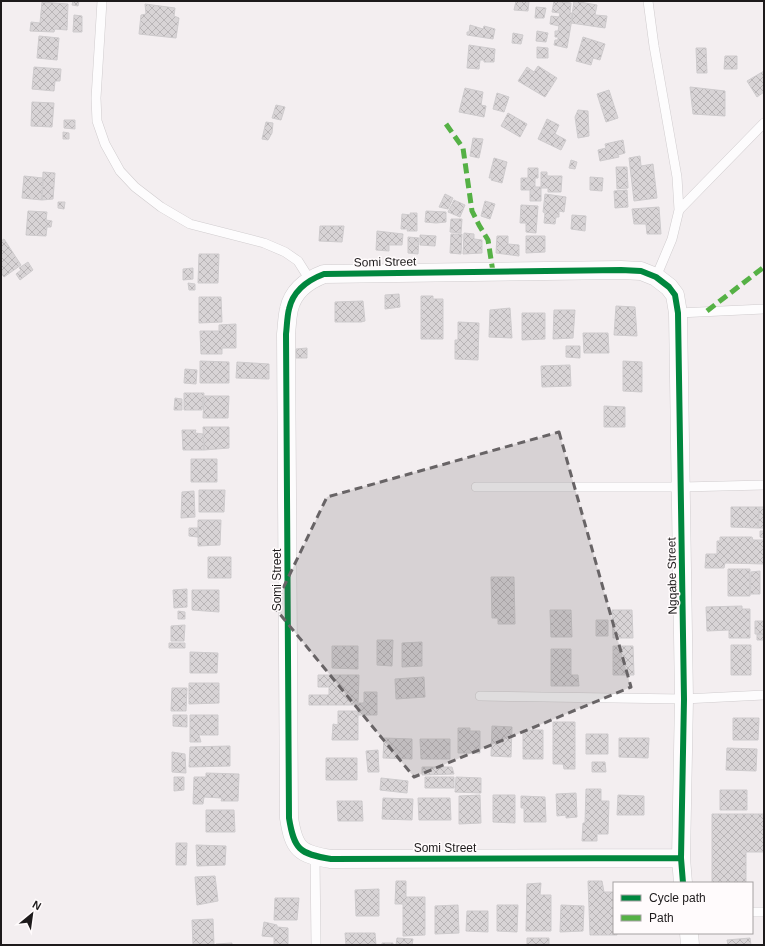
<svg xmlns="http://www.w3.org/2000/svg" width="765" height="946" font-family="Helvetica,sans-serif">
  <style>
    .building { fill: url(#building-cross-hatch); stroke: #cecbcd }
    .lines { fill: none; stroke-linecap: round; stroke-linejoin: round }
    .service-casing { stroke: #d0ccce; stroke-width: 10 }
    .minor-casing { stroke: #d0ccce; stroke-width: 19 }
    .service { stroke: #fdfcfd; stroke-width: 9 }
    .minor { stroke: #fdfcfd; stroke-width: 18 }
    .quiet { stroke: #55b145; stroke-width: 5; stroke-dasharray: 10 5; stroke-linecap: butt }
    .cycleway-casing { stroke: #fffbfc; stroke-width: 8 }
    .cycleway { stroke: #00873e; stroke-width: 6 }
    .marked { fill: #686466; fill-opacity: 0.2; stroke: #686466; stroke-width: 3; stroke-dasharray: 8 5; stroke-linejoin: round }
    .labels { text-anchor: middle; stroke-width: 3; stroke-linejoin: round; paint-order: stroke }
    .street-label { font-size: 12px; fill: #1d1a1b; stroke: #fffbfc }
  </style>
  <defs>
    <pattern id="building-cross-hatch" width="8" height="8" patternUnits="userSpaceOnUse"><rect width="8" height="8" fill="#d8d4d6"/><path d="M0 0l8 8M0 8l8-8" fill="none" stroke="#b9b5b7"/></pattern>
  </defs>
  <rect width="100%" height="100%" fill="#f3eef0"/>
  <path class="building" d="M73,1h6l-1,5 -6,-1z
    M516,1h13l-1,10 -14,-1z
    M554,1l17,2 -1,10h3l-6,35 -13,-3 1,-5h3v-3h-3v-6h3l1,-5 -9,-2 1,-8 8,1 1,-4 -8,-1z
    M574,1l23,4 -2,10 12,1 -2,12 -34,-5z
    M42,2l26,2 -1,26 -12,-1 -1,3 -24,-1 1,-9 9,1z
    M145,4l30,4 -1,8 5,2 -3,20 -37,-4 2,-19 5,-1z
    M536,7l10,1 -2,10h-9z
    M74,15l8,1v16h-9z
    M470,25l13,4 1,-3 11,3 -2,10 -26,-4v-3h2z
    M537,31l11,2 -2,9 -10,-1z
    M513,33l10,2 -2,9 -9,-1z
    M39,36l20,2 -2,22 -20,-2z
    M583,37l22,7 -5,16 -7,-2 -2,7 -15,-4z
    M469,45l26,4 -1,13h-10v-2h-4l-1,9 -12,-1z
    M537,47l11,1v10h-11z
    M696,48h10l1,25h-10z
    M725,56h12v13h-13z
    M538,66l19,12 -12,19 -27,-16 9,-14 7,5z
    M34,67l27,2 -1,12h-5l-1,10 -22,-2z
    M764,71v21l-7,5 -10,-16z
    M690,87l35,4v25l-32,-2z
    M465,88l18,4 -2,13 5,1 -2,11 -25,-5z
    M609,90l9,28 -12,4 -9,-28z
    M497,93l12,4 -5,15 -11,-3z
    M32,102l22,1 -2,24 -21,-1z
    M276,105l9,2 -4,13 -9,-2z
    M578,110l10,1 1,25 -11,2 -3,-21z
    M508,113l19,11 -7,13 -19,-11z
    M547,119l12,6 -4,9 11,6 -5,10 -23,-11z
    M64,120h11v9l-11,-1z
    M266,122l7,1 -1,10 -4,7 -6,-1z
    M63,132l6,1v6h-6z
    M473,138l10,1 -4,19 -9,-2z
    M623,140l2,13 -7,2 1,2 -19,4 -2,-11 8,-2 -1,-4z
    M640,156l1,10 12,-2 4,34 -23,3 -5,-43z
    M494,158l13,4 -5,21 -11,-3 1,-2h-3z
    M571,160l6,2 -2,7 -6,-1z
    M616,167h11l1,21 -11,1z
    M528,168h10v10h-3v9h6v14h-11v-11h-9v-12h7z
    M43,172l12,1 -2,26 -11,1z
    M541,172h6v4h15l-1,16h-13v-4h-7z
    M24,176l19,2 -1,22 -20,-2z
    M590,177l13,1 -1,13 -12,-1z
    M627,190l1,17 -13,1 -1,-17z
    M445,194l8,4 -5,11 -9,-2z
    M545,194l21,3 -2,15 -5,-1v6h-3l-1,7 -11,-1 1,-10 -2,-1z
    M454,200l11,5 -5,12 -12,-5z
    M485,201l10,3 -5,15 -9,-3z
    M58,202h7l-1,7 -6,-1z
    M521,205l17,1 -2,27 -10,-1v-9h-6z
    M659,207l2,27h-14l-1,-10h-12l-2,-15z
    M28,211l19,1 -1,8 6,1 -1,6h-4l-1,9 -20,-1z
    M426,211l20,1v10l-10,1 -11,-1z
    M410,213h7v18h-10l1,-2h-7l1,-15 9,1z
    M572,215l14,1 -1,15 -14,-2z
    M451,219h11l-1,14 -11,-1z
    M320,226h24l-2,16 -23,-1z
    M377,231l26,3 -1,11h-13v6l-13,-1z
    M464,233l10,1v5l8,1v13l-19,1z
    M451,234h11l-1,20 -11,-1z
    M420,235l16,1 -1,10 -15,-1z
    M497,236h11v8l11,1v11l-23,-3z
    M526,236h19v16l-19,1z
    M408,237l11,1 -1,16 -10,-1z
    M4,239l17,26 -17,12 -3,-4v-32z
    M199,254h20l-1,29h-20z
    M28,262l5,8 -13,10 -4,-6 5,-4 -2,-2z
    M193,268v11l-10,1v-11z
    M188,283l7,1v6h-6z
    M399,294l1,13 -15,2v-14z
    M421,296h12v3h10v40h-22z
    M199,297h22l1,25 -23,1z
    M363,301l2,20 -4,1h-26v-20z
    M616,306l19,1 2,29 -23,-1z
    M510,308l2,30 -23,-1 1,-27z
    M554,310h21l-2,28 -20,1z
    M522,313h23v26l-23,1z
    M458,322l21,1 -1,37 -23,-1v-19h3z
    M236,324v24h-14v6h-21l-1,-23h19v-6z
    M583,333h25l1,20h-25z
    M566,346h14v12l-14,-1z
    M307,348v10h-11v-9z
    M200,361l29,1v21h-29z
    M623,361l19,1v30l-19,-1z
    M237,362l32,2v15l-33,-1z
    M570,365l1,21 -29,1 -1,-21z
    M185,369l12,1 -1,14 -12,-1z
    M184,393h20l-2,17h-18z
    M204,396h25l-1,22h-25z
    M175,398l7,1v11h-8z
    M604,406l21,1v20h-21z
    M203,427h26v21l-25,2z
    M182,430h14l-1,3 8,1 1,16h-21z
    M191,459h26v23h-26z
    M199,490h26l-1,22h-25z
    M194,491l1,26 -14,1 1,-26z
    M731,507h28l-1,21 -27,-1z
    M759,507h5v21h-6z
    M198,520h23l-1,25 -22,1z
    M189,528h9v9l-9,-1z
    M760,531h4v7l-4,-1z
    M720,537h32l1,3h11v24l-39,-1 -1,5h-19l1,-14h11v-13h3z
    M208,557h23v21h-23z
    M728,569h22v27h-22z
    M760,571v23h-10l1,-22z
    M491,577h23l1,47h-17v-6h-6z
    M187,589v18l-13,1 -1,-18z
    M192,590h27v22l-27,-2z
    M742,606v3h8v29h-21v-8l-22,1 -1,-24z
    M550,610h21l1,27h-21z
    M612,610h20l1,28h-20z
    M178,611l7,1v7h-7z
    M596,620h12v16h-12z
    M755,621h9v13h-9z
    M185,625l-1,16h-13v-15z
    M757,634h7v6h-7z
    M377,640h16l-1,26 -15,-1z
    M422,642v24l-20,1v-24z
    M169,643h16v5h-16z
    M731,645h20v30h-20z
    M332,646h26v23l-26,-1z
    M613,646h20l1,29h-21z
    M551,649h20v26h7l1,11h-28z
    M190,652l28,1 -1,20h-27z
    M318,675h41l-1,30h-49v-10h20v-8h-11z
    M424,677l1,20 -29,2 -1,-20z
    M189,683h30v20l-30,1z
    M172,688h15l-1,23h-15z
    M364,692h13v23h-19l-1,-10h1l1,-2h5z
    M338,711h20v29h-26l1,-16 5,1z
    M173,715h14v12l-14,-1z
    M190,715h28v20h-19l2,7h-11z
    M733,718h26l-1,22h-25z
    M553,722h22v47h-11l-1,-5h-10z
    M492,726l20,1 -1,30 -20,-1z
    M458,728h12v3h10v22h-22z
    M523,730h20v29h-20z
    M586,734h22v20h-22z
    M384,738l28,1v20l-29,-1z
    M619,738h30l-1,20 -29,-1z
    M420,739h30v20h-29z
    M230,746v20l-41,1 1,-20z
    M727,748l30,1 -1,22 -30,-1z
    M378,750l1,22h-11l-2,-21z
    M172,752l13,2 1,19 -14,-1z
    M326,758h31v22h-31z
    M592,762h13l1,10h-14z
    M422,767h30l2,7 -32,1z
    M206,773l33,1 -1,27h-17l1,-3 -18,-1 -1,7h-10l1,-27h12z
    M174,777h10v13l-10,1z
    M425,777h29v11h-29z
    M456,777l25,1v15l-26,-1z
    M381,778l27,3 -1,12 -27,-3z
    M586,789h15v12h8l-1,33h-11v7h-15l1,-18h2z
    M720,790h27v20h-27z
    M576,793l1,24 -11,1v-3l-9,1 -1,-22z
    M480,795l1,28 -22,1v-28z
    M493,795h22v28l-22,-1z
    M618,795l26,1v19h-27z
    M521,796l24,1 1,25h-22v-14h-3z
    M383,798l30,1 -1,21 -30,-1z
    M418,798h32l1,22h-32z
    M337,801h25l1,20h-25z
    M206,810h28l1,22h-29z
    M712,814h52v38h-18v31h-34z
    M176,843h11l-1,22h-10z
    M196,845l30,1 -1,19 -28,1z
    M215,876l3,25 -21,4 -2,-28z
    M396,881h10v16h19v38l-22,1v-32h-8z
    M588,881h14l2,11h10v41h3v2h-27z
    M541,883l-1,12h11v36h-25l1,-47z
    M379,889v27h-23l-1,-26z
    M275,898h24l-2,22h-23z
    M458,905l1,28 -24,1v-28z
    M497,905h21l-1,27 -20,-1z
    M561,905l23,1 -1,25 -23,1z
    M467,911h21v21l-22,-1z
    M213,919l1,26h-21l-1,-25z
    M264,922l13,3v2l11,1v17h-14v-8l-12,-1z
    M345,933h30l1,12h-30z
    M397,938l16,1 -1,6h-16z
    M527,938h22v7h-22z
    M750,938l1,7h-23l-1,-5z
    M232,943v2h-16v-1z
    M382,943h11v2h-11z"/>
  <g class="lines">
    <g class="service-casing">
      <path id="service" d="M102,1l-6,97 1,23 8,23 15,27 15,16 26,20 29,17 74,19 21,9 13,9 12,19
        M648,1l6,45 23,131 2,33 -7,29 -16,38
        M679,210l85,-87
        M678,313l86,-4
        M476,487h206l82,-2
        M480,696l204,3 80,-4
        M315,857l1,88
        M752,912h12"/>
    </g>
    <g class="minor-casing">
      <path id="minor" d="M681,858l-350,1c-32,-5 -37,-10 -42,-41l-3,-484c1,-8 1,-17 3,-25 4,-18 19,-29 35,-35l297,-4 20,1 15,6 13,10 6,8 3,18 6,386 -3,159 2,25
        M689,933l1,12"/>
    </g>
    <use href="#service" class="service"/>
    <use href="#minor" class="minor"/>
    <path class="quiet" d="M446,124l17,24 9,63 7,14 9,15 5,32
      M707,311l57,-44"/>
    <g class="cycleway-casing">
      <path id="cycleway" d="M681,858l-350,1c-32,-5 -37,-10 -42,-41l-3,-484c1,-8 1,-17 3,-25 4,-18 19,-29 35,-35l297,-4 20,1 15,6 13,10 6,8 3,18 6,386 -3,159 2,25"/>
    </g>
    <use href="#cycleway" class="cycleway"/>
  </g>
  <path class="marked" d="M559,432l72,255 -217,90 -140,-170 53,-110z"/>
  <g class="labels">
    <g class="street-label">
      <text transform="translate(385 262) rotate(-1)" y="4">Somi Street</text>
      <text transform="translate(672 576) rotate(-91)" y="4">Ngqabe Street</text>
      <text transform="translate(277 580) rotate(-90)" y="4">Somi Street</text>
      <text x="445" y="852">Somi Street</text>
    </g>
  </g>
  <rect width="765" height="946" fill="none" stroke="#1d1a1b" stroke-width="4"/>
  <rect x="613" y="882" width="140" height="52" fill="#fffbfc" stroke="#a5a1a2"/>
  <rect x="621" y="895" width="20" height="6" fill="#00873e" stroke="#a5a1a2"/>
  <text x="649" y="902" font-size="12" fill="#1d1a1b">Cycle path</text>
  <rect x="621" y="915" width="20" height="6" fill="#55b145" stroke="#a5a1a2"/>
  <text x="649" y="922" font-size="12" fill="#1d1a1b">Path</text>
  <g transform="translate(32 914) rotate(29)" stroke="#fffbfc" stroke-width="3" paint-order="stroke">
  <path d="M0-3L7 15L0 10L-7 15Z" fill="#1d1a1b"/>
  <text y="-6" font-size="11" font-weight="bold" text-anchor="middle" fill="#1d1a1b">N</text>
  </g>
</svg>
